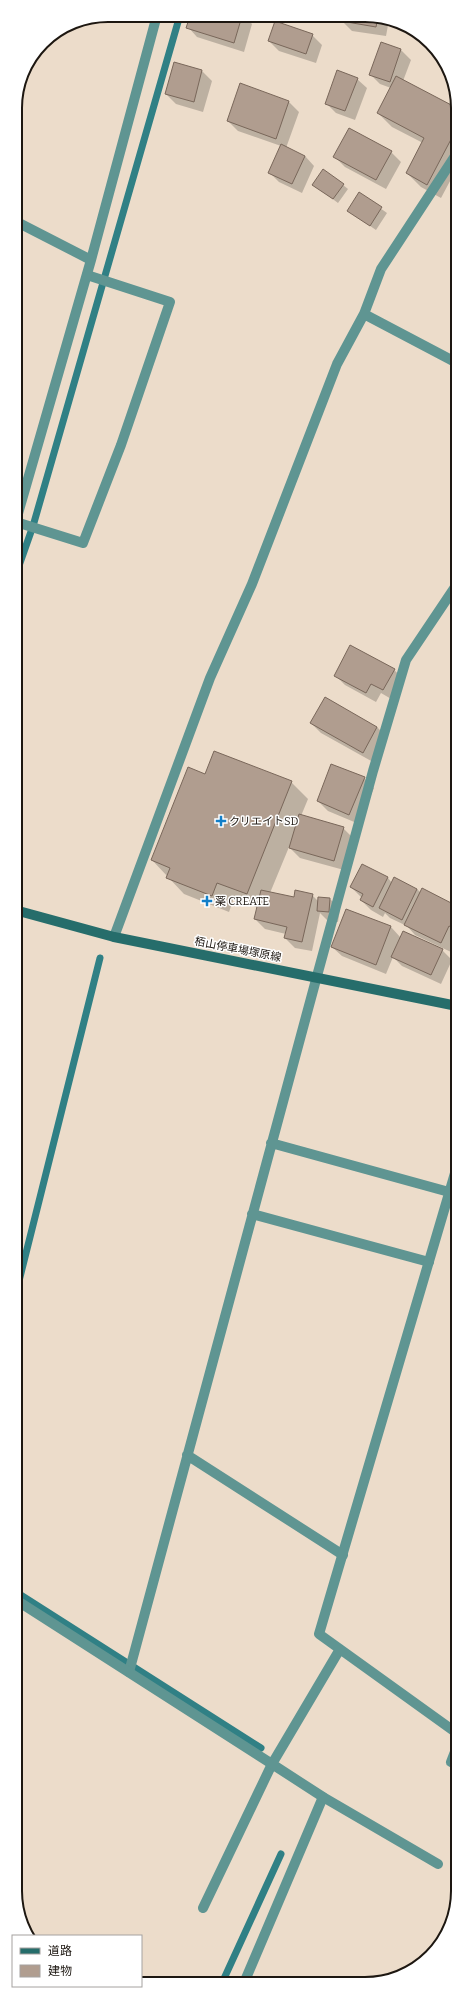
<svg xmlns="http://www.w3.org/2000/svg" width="473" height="1999" font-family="Bitter,'Noto Sans JP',serif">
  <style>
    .shadow { fill: #0003 }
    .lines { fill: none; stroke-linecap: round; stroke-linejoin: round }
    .stream { stroke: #308085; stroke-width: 7 }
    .building { fill: #b09d8f; stroke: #79675a }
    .lane { stroke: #5f9592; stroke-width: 10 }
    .street { stroke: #5f9592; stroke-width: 10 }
    .secondary { stroke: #266d6b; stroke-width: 10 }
    .poi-dot { fill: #127fc9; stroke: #fff; stroke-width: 1.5 }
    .labels { text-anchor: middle; stroke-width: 3; stroke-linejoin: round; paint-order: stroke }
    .poi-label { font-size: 11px; fill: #1d1711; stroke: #fff; text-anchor: start }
    .street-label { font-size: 11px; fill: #1d1711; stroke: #fff }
    .rim { fill: none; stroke: #1d1711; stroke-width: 2 }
  </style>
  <rect width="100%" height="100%" fill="#ecdcca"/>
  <path class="shadow" d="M191,16h53l8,8 -8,28 -47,-15 -9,-10z
    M310,16l26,1 -1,5z
    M343,17h41l5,3 -3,16 -34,-5 -10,-10z
    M312,35l10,10 -6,18 -37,-12 -10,-10z
    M381,43l20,7 10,10 -8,21 54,28v59l-16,30 -20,-11 -14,-14 16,-30 -31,-16 -14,-14 13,-25 -11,-4 -10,-10z
    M174,63l28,8 10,10 -9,31 -27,-8 -10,-10z
    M357,79l10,9 -12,32 -19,-7 -10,-10z
    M241,85l48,17 10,10 -13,36 19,8 9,10 -12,27 -23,-11 -10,-10 12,-26 -43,-15 -10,-10z
    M391,152l10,10 -15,27 -41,-22 -10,-10z
    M314,185h29l5,4 -10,14z
    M359,193l28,20 -11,17 -28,-19z
    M394,670l10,9 -11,21 -12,-7 -5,9 -31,-17 -10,-10z
    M311,723l66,4 10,10 -14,25 -52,-29z
    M206,775l85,7 17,17 -7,17 42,12 10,10 -9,32 -44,-12 -11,-11 -19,46 24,5 18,-3 7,7 11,-3 10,10 -2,13 -10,-1 -8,-8 -8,38 -17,-3 -10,-10 1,-4 -21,-5 -10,-10 3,-11 -24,-10 -5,14 -45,-18 -32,-34z
    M364,778l10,10 -15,36 -31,-13 -10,-10z
    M362,865l26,13 4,5 25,6 4,4 1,-3 35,17v32l-6,13 -36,-17 -8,-9 -17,-8 -5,-5 -2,4 -12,-7 -10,-10 1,-2 -11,-11z
    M346,910l45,17 10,11 41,12 10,10 -11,24 -39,-18 -9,-9 -7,17 -44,-18 -10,-9z"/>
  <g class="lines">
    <path class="stream" d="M15,577l18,-51 147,-511
      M16,1293l84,-335
      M16,1592l245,156
      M222,1983l59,-129"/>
  </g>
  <path class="building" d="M190,16h52l-8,27 -48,-15z
    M342,17h36l-2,10 -35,-6z
    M275,21l38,13 -7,20 -38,-13z
    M381,42l20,7 -11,33 -21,-7z
    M174,62l28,8 -8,32 -29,-8z
    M337,70l21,8 -13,33 -20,-7z
    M396,76l61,32v20l-30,57 -21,-12 18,-35 -47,-25z
    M240,83l49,18 -13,38 -49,-18z
    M349,128l43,23 -16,29 -43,-23z
    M281,144l24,12 -13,28 -24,-11z
    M323,169l21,15 -11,15 -21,-14z
    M359,192l23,15 -12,19 -23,-15z
    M350,645l45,24 -12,21 -12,-6 -5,9 -32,-17z
    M325,697l52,30 -14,26 -53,-30z
    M214,751l78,30 -45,113 -30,-11 -5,13 -46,-18 4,-10 -19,-8 37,-93 17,7z
    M331,764l34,13 -16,38 -32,-14z
    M299,814l45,13 -10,34 -45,-13z
    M362,864l26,13 -15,30 -13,-7 3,-6 -13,-7z
    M394,877l23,12 -15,31 -23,-12z
    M422,888l35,18v24l-8,-4 -8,17 -37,-18z
    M261,890l33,7 1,-7 18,4 -11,48 -18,-4 3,-11 -33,-8z
    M318,897l12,1 -1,14 -12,-1z
    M346,909l45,17 -15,39 -45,-18z
    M403,931l40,18 -12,26 -40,-18z"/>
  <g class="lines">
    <path class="lane" d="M364,314l17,-45 76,-116
      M16,522l67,21 38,-98 49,-143 -83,-27
      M114,937l96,-259 42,-94 85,-220 27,-50 93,49
      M271,1143l178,49
      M252,1214l177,48
      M187,1455l156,100
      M129,1672l188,-696 56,-205 33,-111 51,-76
      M203,1908l69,-144
      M244,1983l79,-186"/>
    <path class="street" d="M15,221l76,39
      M15,524l76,-264 66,-245
      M458,1163l-139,471 139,100
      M16,1600l256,164
      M340,1649l-68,115 51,33 115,67
      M458,1744l-7,18 7,4"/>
    <path class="secondary" d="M15,910l99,27 343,69"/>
  </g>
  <g class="poi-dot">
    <path d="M219 815h4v4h4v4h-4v4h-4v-4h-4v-4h4z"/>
    <path d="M205 895h4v4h4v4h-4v4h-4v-4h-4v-4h4z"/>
  </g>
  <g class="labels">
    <g class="poi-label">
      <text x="229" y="825">クリエイトSD</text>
      <text x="215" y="905">薬 CREATE</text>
    </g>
    <g class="street-label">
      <text transform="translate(238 949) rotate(11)" y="4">栢山停車場塚原線</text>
    </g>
  </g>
  <path d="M0 0H473V1999H0ZM108 22H365A86 86 0 0 1 451 108V1891A86 86 0 0 1 365 1977H108A86 86 0 0 1 22 1891V108A86 86 0 0 1 108 22Z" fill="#fff" fill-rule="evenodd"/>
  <path class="rim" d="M108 22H365A86 86 0 0 1 451 108V1891A86 86 0 0 1 365 1977H108A86 86 0 0 1 22 1891V108A86 86 0 0 1 108 22Z"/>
  <rect x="12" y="1935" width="130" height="52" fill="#ffffff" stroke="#a5a2a0"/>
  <rect x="20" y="1948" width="20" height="6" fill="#266d6b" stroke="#a5a2a0"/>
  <text x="48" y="1955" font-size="12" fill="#1d1711">道路</text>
  <rect x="20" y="1965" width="20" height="12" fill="#b09d8f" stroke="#a5a2a0"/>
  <text x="48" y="1975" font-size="12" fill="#1d1711">建物</text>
</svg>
